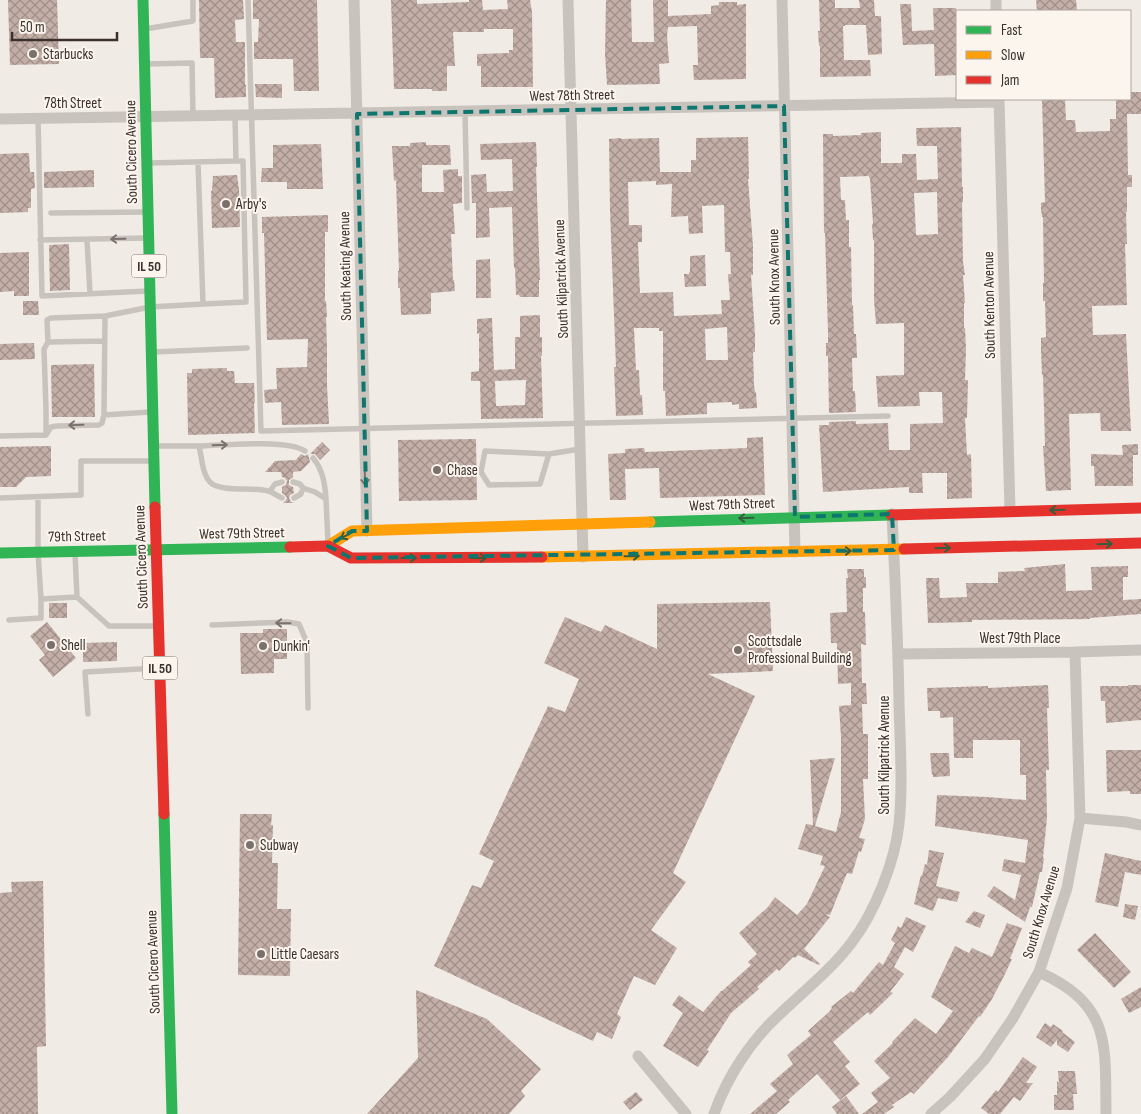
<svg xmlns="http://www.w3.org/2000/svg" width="1141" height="1114" font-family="'Sofia Sans Condensed',sans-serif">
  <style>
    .building { fill: url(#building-cross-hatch); fill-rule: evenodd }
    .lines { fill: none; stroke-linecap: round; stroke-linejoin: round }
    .lane { stroke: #c9c3be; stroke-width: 5.5 }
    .street { stroke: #c9c3be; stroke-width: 11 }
    .fast { stroke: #30b455; stroke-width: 11 }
    .slow { stroke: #ff9f0a; stroke-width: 11 }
    .jam { stroke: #e5322d; stroke-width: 11 }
    .oneway { stroke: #7b726d }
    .oneway2 { stroke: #375e3a }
    .marked { fill: none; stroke: #0f766e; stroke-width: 4; stroke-dasharray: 10 6; stroke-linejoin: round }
    .poi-dot { fill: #7a716c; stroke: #fbf5ee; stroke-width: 2 }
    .labels { text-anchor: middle; stroke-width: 4; stroke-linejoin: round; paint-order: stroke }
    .shield { fill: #fbf5ee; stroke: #756b66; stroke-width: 1 }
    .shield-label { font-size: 14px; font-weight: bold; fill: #3b302b }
    .poi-label { font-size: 15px; fill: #3b302b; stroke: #fbf5ee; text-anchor: start }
    .street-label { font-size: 15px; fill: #3b302b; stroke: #fbf5ee }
  </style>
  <defs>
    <pattern id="building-cross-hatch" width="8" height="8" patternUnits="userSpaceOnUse" patternTransform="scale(1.25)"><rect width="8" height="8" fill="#c3afa7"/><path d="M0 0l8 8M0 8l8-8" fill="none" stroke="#a08f88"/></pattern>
  </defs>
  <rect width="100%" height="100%" fill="#f0ebe5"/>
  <path class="building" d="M8,0h49l2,64 -49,1z
    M199,0h44l1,19 -9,1 1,22h9v43h1v12l-31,1 -1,-40h-14z
    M253,0h64l2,91h-25l-1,-32h-39v-17h4l1,-23h-6z
    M391,0h26v4l52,-2v-2h13l1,10 25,-1 -1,-9h23l2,12 1,75h-52v-21h-4v-12l32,-1v-3h4v-21h-29v3h-31l2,34h-8v25h-15v-2h-38z
    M606,0h25l1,42h22l-1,-42h15v16l43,-2v-8l8,-1v-3h18v3l9,-1v75l-52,1 -1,-15h5l-1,-39 -29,1 -1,8 2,28 -10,1 1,20 -53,1 -2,-31z
    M819,0h16v8h25l-1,-8h15l1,16h6l1,38 -14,1 -2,-30h-21v1h-2l1,34h26l1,16 -51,1v-31h-1l-1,-15h2z
    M1036,0h40l1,11h-40z
    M900,4h11l1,27 22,-1 -1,-22h23l1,67 -22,1 -1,-32 -31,1z
    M255,84h27v14l-26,-1z
    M1130,92h11v22h-14l1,61h4v12h-5v25h-1l1,32h-2l2,61 -35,1 1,29 33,-1 5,97h-30l-1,-18 -31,1 2,76 -25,1 -3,-45h2l-1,-37 -1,-34h-1l-1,-26v-11l5,-1 -1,-36h-2v-18h1l-1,-66h-1l-1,-8v-6l4,-1 -3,-103h23l1,21h9l1,12 34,-1v-12h6v-20h14z
    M961,127l1,60h1v15h-1l1,60 2,13h-2l2,28h-1v25h1l1,21 -1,31h3l-1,38h-2l2,37 4,-1 1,44 -25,1v-26h-25l1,20h-14v-6l-86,5 -4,-67h10v-3l27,-1v3l32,-1 1,27h21v-26l33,-1 -1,-31h-23l1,14 -42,1 -2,-31 28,-1v-52l-28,1 -2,-24v-60h-1l-1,-16h1l-3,-46h-1v-2l-29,1 1,23h4l1,20h3v27h2l1,58h1l1,29h2l1,24h-5l1,33h2l1,21 -27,1 -1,-57h-2v-13h2v-11l-3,-99h-1l-1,-99h10v2l28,-1v-2l20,-1v31h21v-9h14l1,26 21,-1 -1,-33h-20l-1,-18zM937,192l1,42 -22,1 -2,-42z
    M748,137l1,42h-1l5,67v29h-2l4,59v18h-2l1,33 1,7h1l1,16 -18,1v-5l-7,1v-3l-25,1v11l-41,2 -1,-25h-2v-60h-4v-3h-25l2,42h3l1,25h2l1,20 -27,1 -2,-49h2l-6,-157 -1,-71 12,-1v1l38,-1 1,34h31v-12h5v-22zM656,181v4l16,-1 -1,33 17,-1 1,18 14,-1 -1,-27 22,-1 1,47h5l1,22h-3l2,26h-9l1,14 -48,2 -1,-24 -33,1 -2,-51h4v-17h-13l-1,-43zM727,327l1,33h-22l-1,-31z
    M426,142v3h24l1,20h-29v27h22l-1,-22 15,-1v7h4v27l-9,1 2,30h-4l2,46h1l1,11 -24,2v21l-30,1 -1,-27h-2v-17h1l-3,-91 -2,1 -2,-35h18v-3z
    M536,142l1,25h-1l4,113h-1v17h-19l-1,-2h-3l-1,-27h-1l-2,-61 -23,1 1,29 -14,1v-35h-4l-1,-28 15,-1 1,18 26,-1 -1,-32 -31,1 -1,-16z
    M321,144l2,45h-36v-7h-26l1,-14h11v-23z
    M29,153l1,19h4l1,16 -4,1v19h-3v4l-28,1v-59z
    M94,170v17l-50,1v-16z
    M237,175l2,15 1,37 -28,1 -1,-37h1l1,-15z
    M328,215v17h-3v69h1l1,16h-1l1,32v36l2,39 -47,1 -1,-23 -16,1 -1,-13 13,-1 -1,-21 31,-1 1,-28 -41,1 -3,-107h-2v-16z
    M69,244l1,46 -20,1 -1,-46z
    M29,252v44h-15v-5l-14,1v-39z
    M705,255l1,31 -21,1 -1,-13h5v-2h1v-16z
    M490,259l1,39h-15v-38z
    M23,301h15l1,14h-16z
    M540,315v22h2v19h-1l2,62 -62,1 -1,-38h-9v-9l8,-1v-38l-2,1v-15l15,-1 2,52 21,-1v-32h5v-21zM526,380l-1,25 -29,1 -1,-25z
    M34,343l1,16 -35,1v-16z
    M94,364l1,53h-43l-1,-52z
    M227,368v3h7l1,12h19l1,20h-1l1,30 -67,2 -1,-62h5v-4z
    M763,437l2,58 -105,3 -1,-30 -34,1 1,31h-16l-2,-46 17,-1v-4l19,-1 1,4 102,-4v-10z
    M476,439l1,61 -78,1 -1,-61z
    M322,442l8,8 -10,10 -5,-6h-5z
    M1138,444v11h-5v31h-38l-1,-20h-3v-12l32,1 -1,-10z
    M51,446v30l-25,1 -10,10h-16v-40z
    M301,454l4,2 3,-2 2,8 -9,9 -8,1v5l-4,3v5l4,2 1,6 -4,2 -1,3 2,4 3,1h-11l3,-3 1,-2 -2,-3 -3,-2v-6l4,-2 1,-4 -2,-3 -3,-1 -1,-5h-16l10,-11 21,-1z
    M1065,564l1,27 26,-1 -1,-23 37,-1v11h-5v23l18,-1v15l-51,4v1l-118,1v2l-44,1 -2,-45h13l1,20 27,-1 -1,-14h32v-11l27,-1 -1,-3z
    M847,569h17v8h2v11h-3v24h2l1,33 -5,-1 1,39h4l1,21h-5l1,30h5v45h-5l2,40 -6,19 6,1 -4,13 -2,-1 -7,23 -5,-1 -17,42 -5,-1 5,3 -26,32 16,15 -1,1 -21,-10 -3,3 -2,-1 -14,14 -2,-2 -20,18 2,2 -28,24 -24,37 2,1 -11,16 -35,-21 20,-33 -11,-8 7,-10 24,17 18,-21h1l29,-26 -3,-3 9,-8 -18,-21 29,-26 7,-10 22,18 10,-11 18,-38 -5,-1 3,-9 -25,-7 8,-25 7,1 -3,-65 25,-2 -20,68 21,6 5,-20v-75l-2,-31 12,-1v-22l-13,1 -1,-41h-6l-1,-30 17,-1 -1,-34h2z
    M770,602l3,69 -65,3 47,22 -82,177 13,9 -35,48 26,18 -22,37 -21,-9 -17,38 4,3 -9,22 -15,-7 -4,9 -159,-75 38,-81 9,3 13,-27 -15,-7 69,-148 17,6 14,-33 -35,-16 21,-46 36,15 4,-7 52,24v-45z
    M49,603h18v15h-18z
    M47,622l29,36 -23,19 -14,-17 6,-5 -15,-19z
    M263,629h24v30h-13v14l-33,1 -1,-41h23z
    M117,642v19l-34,1v-19z
    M1048,685l1,23h-2l2,62h-3l1,48 -4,40h1l-2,14h-2l-8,35h-2l-5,15 -38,-26 7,-10 21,14 6,-25 -19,-4 2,-12 21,4 3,-23 -93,-14 2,-31 50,2 39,3v-25h-6v-35h-47v18h-19l-1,-41 -13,1v-7h-12l-1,-23 61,-2v2z
    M1128,685h13v35l-35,3 -1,-22h-4l-1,-15h28z
    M1106,750h35v44h-11v-3l-23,1z
    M930,753h19l1,23 -17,1v-2h-1z
    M240,814h32l-1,11h2l-1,38h6l-1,46h14l-1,67 -52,-1z
    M929,850l15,3 -8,33 24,6 -3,10 -19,-4 -5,13 -19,-7 7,-29 1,1 3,-12 2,1z
    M1105,853l36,8v14l-16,-3 -7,35 -23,-5z
    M43,881l3,165 -9,1 1,67h-38v-221l12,-1 -1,-10z
    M1125,904l13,2 -3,14 -12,-3z
    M974,911l11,4 -5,13 -15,-6z
    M906,917l20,9 -13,26 -8,-5 -11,20 10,7 -14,18 3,1 -23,22 -2,-3 -35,30 17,20 -5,4 15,18 -20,16 -23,-26 -29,26 2,2 -14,12h-26l27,-23 -7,-7 23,-20 -6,-9 24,-20 -3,-4 21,-19 3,-4 -1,-1 20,-16 2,2 26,-31 4,3 12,-22 -4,-3 7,-14 3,2z
    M1007,923l15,5 -12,31h2l-7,15 -13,25 -12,18 -1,-1 -31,41 -34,37 -3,-2 -19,13 2,2 -10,7h-22l16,-12 -7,-9 19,-15 -16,-17 19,-18 -1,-1 23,-24 21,16 17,-23 -22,-14 24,-51 14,7 3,-5 20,9z
    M1095,933l36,39 -17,16 -37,-38z
    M1141,987v20l-12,6 -8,-14z
    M416,990l71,29 54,50 -20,22 4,5 -16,18h-142l51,-56z
    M1045,1023l6,4 2,-3 10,7 -1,1 13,10 -7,10 -11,-7v-5l-6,7 -15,-10z
    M1023,1057l14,10 -11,16h7l-13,18 -6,-4 -14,17h-11l-8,-6 15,-18 2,2z
    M1058,1071h17l2,23h-4l1,16h-20v-15h3v-14l2,2z
    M636,1092l7,8 -13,10 -7,-8z
    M846,1096l13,18h-22l-5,-7z"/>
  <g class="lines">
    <path class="lane" d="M248,0l13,431 627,-15
      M145,29l48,-8v-21
      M146,64l46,-1 1,54
      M465,112l2,96
      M38,119l4,177 106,-5
      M149,163l87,-2 -1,-45
      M51,213l95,-1
      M40,240l106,-2
      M87,240l3,54
      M203,304l43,-2 -3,-141h-7
      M105,316l-1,99 46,-3
      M104,341l-56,1 -1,-22 4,-2 54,-2 45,-9 53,-3 -5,-142
      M153,352l94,-4
      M46,435v-25l-2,-61 4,-7
      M46,435l5,-8 6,-1 42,-1 3,-2 2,-8
      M0,436l46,-1
      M155,446c16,0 31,0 47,0 22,-1 86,-7 103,5
      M199,446c3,11 3,29 12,37 10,9 43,4 57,8 5,1 9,5 14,7
      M549,454l-9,30 -51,1 -8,-13 4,-21 64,3 31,-5
      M313,458c10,12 12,26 13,41
      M293,482l7,2 3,4
      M270,491l5,-7 7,-2
      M38,497v55l3,47 36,-2 -2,-44
      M0,498l81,-3v-34h71
      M294,498l7,-4 2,-6 12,4 11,7 2,44
      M77,597l32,29h47
      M9,620l32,-2v-19
      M212,625l76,-3 11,2 8,19 1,65
      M88,714l-3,-42 73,-4"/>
    <path class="street" d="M354,0l13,531
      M568,0l15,557
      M782,0l13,552
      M996,0v11
      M999,99l11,412
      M0,119l999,-17
      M898,654l177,-2 66,-2
      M1080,818l46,4 15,3
      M1039,972c73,33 66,73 67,142
      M638,1056l48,58
      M714,1114c13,-37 37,-74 66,-100 24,-23 52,-45 72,-72 23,-30 43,-81 47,-118 4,-40 1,-81 0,-121 -1,-63 -4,-126 -7,-189
      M931,1114l19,-17 34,-37 29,-42 26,-46 28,-84 13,-70 -5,-166"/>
    <path class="fast" d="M143,0l12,507
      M650,522l241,-7
      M0,553l290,-6
      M164,814l8,300"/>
    <path class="slow" d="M328,546l24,-15 298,-9
      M542,557l362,-8"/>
    <path class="jam" d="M155,507l9,307
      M891,515l250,-7
      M290,547l38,-1 23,12 191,-1
      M904,549l237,-6"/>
  </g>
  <defs><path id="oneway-shaft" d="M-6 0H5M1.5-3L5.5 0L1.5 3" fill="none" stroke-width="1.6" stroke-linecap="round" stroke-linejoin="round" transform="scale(1.25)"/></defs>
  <g class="oneway">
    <use href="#oneway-shaft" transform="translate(118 239) rotate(179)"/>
    <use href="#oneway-shaft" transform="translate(76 425) rotate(178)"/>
    <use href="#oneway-shaft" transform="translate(220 445) rotate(-2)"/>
    <use href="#oneway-shaft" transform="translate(365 478) rotate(88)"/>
    <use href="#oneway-shaft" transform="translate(283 623) rotate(-179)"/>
  </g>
  <g class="oneway2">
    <use href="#oneway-shaft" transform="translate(1057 510) rotate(179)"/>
    <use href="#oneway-shaft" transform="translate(746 518) rotate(178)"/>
    <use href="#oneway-shaft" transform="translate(347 535) rotate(151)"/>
    <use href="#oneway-shaft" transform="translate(1105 544) rotate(-2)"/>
    <use href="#oneway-shaft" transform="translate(943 548) rotate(-2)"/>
    <use href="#oneway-shaft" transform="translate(844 551) rotate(-1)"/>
    <use href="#oneway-shaft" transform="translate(632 556) rotate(-1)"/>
    <use href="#oneway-shaft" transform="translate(409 558)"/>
    <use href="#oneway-shaft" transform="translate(479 558)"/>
  </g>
  <path class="marked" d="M784,106l11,411 97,-3 2,36 -543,8 -23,-12 24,-15h15l-10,-417z"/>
  <g class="poi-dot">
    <circle cx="33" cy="54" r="5"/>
    <circle cx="226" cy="204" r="5"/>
    <circle cx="437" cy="470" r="5"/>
    <circle cx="51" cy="645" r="5"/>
    <circle cx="263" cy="646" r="5"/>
    <circle cx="738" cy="650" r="5"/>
    <circle cx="250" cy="845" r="5"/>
    <circle cx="261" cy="954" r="5"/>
  </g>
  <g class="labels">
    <g class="shield">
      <rect x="131.5" y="254.5" width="35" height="23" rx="4"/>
      <rect x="142.5" y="656.5" width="35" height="23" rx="4"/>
    </g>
    <g class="shield-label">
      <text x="149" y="271">IL 50</text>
      <text x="160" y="673">IL 50</text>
    </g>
    <g class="poi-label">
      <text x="43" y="59">Starbucks</text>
      <text x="236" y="209">Arby's</text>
      <text x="447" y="475">Chase</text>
      <text x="748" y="646">Scottsdale<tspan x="748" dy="17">Professional Building</tspan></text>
      <text x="61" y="650">Shell</text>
      <text x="273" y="651">Dunkin'</text>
      <text x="260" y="850">Subway</text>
      <text x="271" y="959">Little Caesars</text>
    </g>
    <g class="street-label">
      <text transform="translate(572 95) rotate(-1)" y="5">West 78th Street</text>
      <text x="73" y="108">78th Street</text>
      <text transform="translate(131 152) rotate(-91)" y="5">South Cicero Avenue</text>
      <text transform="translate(345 266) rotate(-91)" y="5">South Keating Avenue</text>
      <text transform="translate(774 277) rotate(-91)" y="5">South Knox Avenue</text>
      <text transform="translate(561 279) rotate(-92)" y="5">South Kilpatrick Avenue</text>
      <text transform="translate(989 305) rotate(-91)" y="5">South Kenton Avenue</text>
      <text transform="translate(732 504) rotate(-2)" y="5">West 79th Street</text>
      <text transform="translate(242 533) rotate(-1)" y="5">West 79th Street</text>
      <text transform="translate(77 536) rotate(-1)" y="5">79th Street</text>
      <text transform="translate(141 557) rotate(-92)" y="5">South Cicero Avenue</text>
      <text x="1020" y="643">West 79th Place</text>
      <text transform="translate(884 755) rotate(-90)" y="5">South Kilpatrick Avenue</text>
      <text transform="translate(1041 912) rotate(-73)" y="5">South Knox Avenue</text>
      <text transform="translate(153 962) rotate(-92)" y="5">South Cicero Avenue</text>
    </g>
  </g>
  <rect x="956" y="10" width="175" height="90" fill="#fbf5ee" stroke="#aea6a0"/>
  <rect x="966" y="26" width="25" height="8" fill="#30b455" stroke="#aea6a0"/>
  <text x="1001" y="35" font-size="15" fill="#3b302b">Fast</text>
  <rect x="966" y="51" width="25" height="8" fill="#ff9f0a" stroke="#aea6a0"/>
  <text x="1001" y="60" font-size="15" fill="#3b302b">Slow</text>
  <rect x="966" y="76" width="25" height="8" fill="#e5322d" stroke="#aea6a0"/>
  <text x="1001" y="85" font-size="15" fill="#3b302b">Jam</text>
  <path d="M12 32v8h105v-8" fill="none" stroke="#3b302b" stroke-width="2.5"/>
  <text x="20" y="32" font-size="15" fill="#3b302b" stroke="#fbf5ee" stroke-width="4" paint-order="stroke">50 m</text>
</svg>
